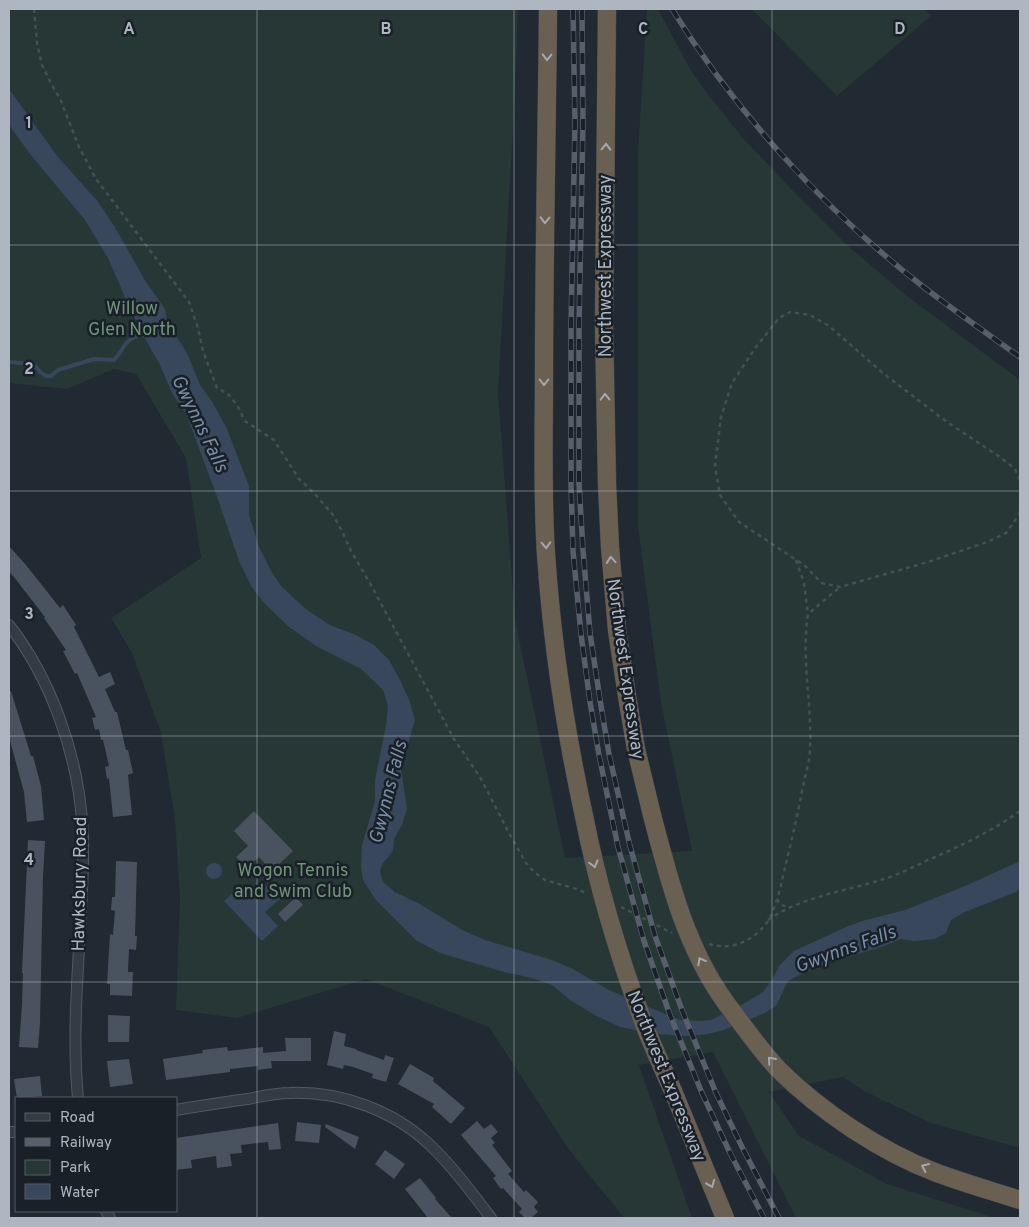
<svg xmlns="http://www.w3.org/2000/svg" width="1029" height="1227" viewBox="0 0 1029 1227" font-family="Overpass,sans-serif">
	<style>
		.green { fill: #263736 }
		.water { fill: #38475b }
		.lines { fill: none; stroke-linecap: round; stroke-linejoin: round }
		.stream { stroke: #38475b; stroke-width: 4 }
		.building { fill: #49535f }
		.street-casing { stroke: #515962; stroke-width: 12 }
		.highway-casing { stroke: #3f464e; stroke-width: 19 }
		.path { stroke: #425254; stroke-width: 2.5; stroke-dasharray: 4 4; stroke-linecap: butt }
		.street { stroke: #343b44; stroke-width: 10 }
		.highway { stroke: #696052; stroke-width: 18 }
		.rail-casing { stroke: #565f6b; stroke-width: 5.5 }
		.rail { stroke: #1a2028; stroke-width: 4; stroke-dasharray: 11; stroke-linecap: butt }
		.highway-bridge-casing { stroke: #3f464e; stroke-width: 19; stroke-linecap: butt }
		.highway-bridge { stroke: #696052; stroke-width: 18 }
		.oneway { stroke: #a4a9b0 }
		.grid { fill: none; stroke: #aeb6c1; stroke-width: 1; stroke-opacity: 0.55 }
		.labels { text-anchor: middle; stroke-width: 5; stroke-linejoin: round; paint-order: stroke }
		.street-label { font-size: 18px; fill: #aeb6c1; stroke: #1a2028 }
		.park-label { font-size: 18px; fill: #709478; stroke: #1a2028 }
		.water-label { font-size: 19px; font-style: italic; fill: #798ea7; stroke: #1a2028 }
		.grid-label { font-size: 16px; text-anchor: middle; font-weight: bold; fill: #aeb6c1; stroke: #1a2028; stroke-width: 5; stroke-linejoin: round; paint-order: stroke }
	</style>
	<rect width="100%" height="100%" fill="#212933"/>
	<!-- green -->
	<path class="green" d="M9,9H518L515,92L498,392L515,620L565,858L692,851L661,703L638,526V152L647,9H658L690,69L707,93L742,137L795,193L849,247L907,296L1020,380V1148L931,1123L864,1091L843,1077L769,1092L799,1136L887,1184L995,1218H796L713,1052L639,1065L692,1218H624L570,1151L489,1027L366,979L237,1018L176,1010L180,898L175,819L161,733L132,653L111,618L201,558L186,458L136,374L114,369L67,389L9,383Z
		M752,9H925L931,16L837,96Z"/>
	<!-- water -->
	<path class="water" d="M9,89L58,157L99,203L116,229L146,282L165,309L167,321L188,355L200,385L213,403L227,429L249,486V515L259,547L271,571L281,586L307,610L330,625L356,635L374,645L389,660L400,680L410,702L415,720L401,769L407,809L402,825L394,839L393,851L383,863L380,871L383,882L395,892L418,903L464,931L485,940L552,960L573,969L607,989L651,1008L680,1020L699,1021L711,1020L743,1004L763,992L772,980L779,966L794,951L846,927L862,921L905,910L965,886L1020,861V889L1016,892L965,912L951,920L946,933L935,939L914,941L900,939L884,946L828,963L807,971L788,981L776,1006L765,1013L724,1030L708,1034L686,1036L656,1034L620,1027L595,1015L570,1000L552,985L532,978L504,972L440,953L417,941L375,899L363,880L361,866L362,845L375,801V780L386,725L388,706L383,690L361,669L316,646L288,626L265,604L251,586L239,561L215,491L187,416L172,393L160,365L143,335L128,304L108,258L85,220L30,154L9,125Z
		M206 871a8 8 0 1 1 16 0a8 8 0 1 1-16 0Z
		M269,884L282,897L265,912L278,926L262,941L224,901L240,886L253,899Z"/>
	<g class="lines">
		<!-- stream -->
		<path class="stream" d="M9,362L29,364L36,367L40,372L46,376H51L58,370L94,359L114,360C126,347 125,336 146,335"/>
	</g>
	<!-- building -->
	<path class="building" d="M9,546L26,565L60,608L63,605L76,625L74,627L99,677L110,672L115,684L105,689L115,712H117L126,750H128L133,773L128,775L132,815L113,817L109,778L107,779L105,767L109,766L103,740H101L99,729L95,730L92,718L96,717L77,673L75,674L63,651L66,650L44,618L45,617L14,577L9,572Z
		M11,691L31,756H33L41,786L44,820L27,822L24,792L9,737V692Z
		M254,811L293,851L272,871L259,857L247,868L236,857L248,846L234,831Z
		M28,840L45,841L43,876L40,1023L38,1048L19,1047L22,1004L23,973H22Z
		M116,861L137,862L135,936H137L136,950L129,949L128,972H133L132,996L110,995V984H107L110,934L113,935L115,911L111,910L112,897H115Z
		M296,897L303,905L285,922L278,914Z
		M108,1015L130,1016L129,1042H108Z
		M334,1031L346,1034L344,1046L356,1049V1050L384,1060L385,1055L394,1058L386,1082L372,1078L373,1074L353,1067L344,1065L343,1069L327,1065Z
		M285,1038H311V1061H271L272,1068L258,1070V1066L230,1069V1072L166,1080L163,1059L203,1053L202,1050L227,1047L228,1051L263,1047V1053L286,1051Z
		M129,1059L133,1084L110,1087L107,1061Z
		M410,1064L434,1078L433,1081L465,1108L451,1124L432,1107L434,1104L398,1084Z
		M40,1076L42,1096L17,1098L14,1079Z
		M477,1121L484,1129L491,1124L498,1132L491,1138L495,1143L492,1145L512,1171L508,1174L524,1192L526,1190L538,1202L534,1207L538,1212L531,1218H525L519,1212L522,1209L503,1188L501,1189L493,1178L496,1176L461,1135Z
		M297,1122L321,1125L319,1143L295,1141Z
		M278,1123L281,1149L269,1150L268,1142L241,1145L242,1153L230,1154L232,1166L217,1168L216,1156L191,1160L192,1168L176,1170V1138Z
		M326,1124L359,1137L355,1149L325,1127Z
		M385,1150L405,1164L394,1179L375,1164Z
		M420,1178L436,1198L435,1199L452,1218H428L405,1189Z"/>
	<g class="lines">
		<defs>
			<path id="street" d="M9,625C51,679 77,753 82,821C85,852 82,882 81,912C78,974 72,1036 78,1098
				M176,1110C200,1106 224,1102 248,1099C262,1096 276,1093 290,1093C340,1091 393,1110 430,1145C453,1167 472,1193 491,1218
				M9,1132H16
				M106,1211L110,1218"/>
			<path id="highway" d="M548,9C547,131 544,253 544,375C544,435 542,495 546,554C552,643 565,729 584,816
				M607,9L604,325L607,484L610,547L617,630L627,696L636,749L652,815
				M726,1003C743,1025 759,1049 778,1069C820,1111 881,1152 937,1173C964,1183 992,1191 1020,1200
				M673,1091L725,1218"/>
		</defs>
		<!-- street casing -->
		<use href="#street" class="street-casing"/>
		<!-- highway casing -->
		<use href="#highway" class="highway-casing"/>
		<!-- path -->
		<path class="path" d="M34,9L37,43L42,65L51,83L61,101L79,147L96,179L189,302L198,328L203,351L217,388L228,394L237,405L245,421L274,440L299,479L315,494L333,515L342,531L350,549L371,585L454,739L480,777L509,833L526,863L534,872L545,880L577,889L586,893
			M1020,480L1015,469L1000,457L947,422L884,374L829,326L810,315L790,312L779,318L756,347L732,383L721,417L715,466L720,495L739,522L804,565L822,583L840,587L928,562L987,542L1006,533L1019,515L1020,509
			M796,560L804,583L808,614
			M777,899L781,905L789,907
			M621,907L672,933
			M768,920C802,896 848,891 887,878C900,874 913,867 926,861C958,847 991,832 1020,811
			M709,944C732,951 754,941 768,921C777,906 782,880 786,863C793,835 799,808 804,781C807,770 810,758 810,747C812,703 801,658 808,614L840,587"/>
		<!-- street -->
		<use href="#street" class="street"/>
		<!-- highway -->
		<use href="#highway" class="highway"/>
		<defs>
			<path id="rail" d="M573,9L575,122L571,325V484L573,551L581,634L590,702L599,755L618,847L644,941L670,1015L702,1093L730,1153L764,1218
				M582,9L583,122L579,325V484L583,550L590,633L600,700L609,754L630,846L655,936L682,1010L716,1093L742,1147L779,1218
				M672,9C735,111 822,207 916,281C950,308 985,332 1020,357"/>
		</defs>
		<!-- rail casing -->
		<use href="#rail" class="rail-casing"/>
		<!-- rail -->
		<use href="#rail" class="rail"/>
		<defs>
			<path id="highway-bridge" d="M652,815C669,880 686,948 726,1003
				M584,816C598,887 619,957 644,1024C653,1047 663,1069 673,1091"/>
		</defs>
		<!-- highway-bridge casing -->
		<use href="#highway-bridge" class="highway-bridge-casing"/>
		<!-- highway-bridge -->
		<use href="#highway-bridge" class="highway-bridge"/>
	</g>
	<!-- one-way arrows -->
	<defs><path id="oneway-chevron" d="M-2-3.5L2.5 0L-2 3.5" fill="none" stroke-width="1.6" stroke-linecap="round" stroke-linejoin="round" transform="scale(1.25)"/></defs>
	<g class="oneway">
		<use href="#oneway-chevron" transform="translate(547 57) rotate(91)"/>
		<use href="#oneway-chevron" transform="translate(606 147) rotate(-89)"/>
		<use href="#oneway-chevron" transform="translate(545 220) rotate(91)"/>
		<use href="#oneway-chevron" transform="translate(544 382) rotate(90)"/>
		<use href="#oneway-chevron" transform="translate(605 397) rotate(-91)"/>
		<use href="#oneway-chevron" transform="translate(546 545) rotate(88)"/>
		<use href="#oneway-chevron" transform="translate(611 560) rotate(-95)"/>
		<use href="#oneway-chevron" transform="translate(594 864) rotate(75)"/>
		<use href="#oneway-chevron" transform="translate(701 961) rotate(-119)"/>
		<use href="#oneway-chevron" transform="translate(771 1060) rotate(-131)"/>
		<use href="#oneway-chevron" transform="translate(925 1167) rotate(-155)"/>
		<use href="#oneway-chevron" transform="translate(711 1184) rotate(68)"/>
	</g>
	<!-- grid -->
	<path class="grid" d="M257,9V1218M514,9V1218M772,9V1218M9,245H1020M9,491H1020M9,736H1020M9,982H1020"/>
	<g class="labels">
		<!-- street labels -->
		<g class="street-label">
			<text transform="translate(605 266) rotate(-90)" y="6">Northwest Expressway</text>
			<text transform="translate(626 669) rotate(82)" y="6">Northwest Expressway</text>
			<text transform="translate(79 884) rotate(-89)" y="6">Hawksbury Road</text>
			<text transform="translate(667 1076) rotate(68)" y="6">Northwest Expressway</text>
		</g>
		<!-- park labels -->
		<g class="park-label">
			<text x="132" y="314">Willow<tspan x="132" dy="21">Glen North</tspan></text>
			<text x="293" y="876">Wogon Tennis<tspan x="293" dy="21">and Swim Club</tspan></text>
		</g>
		<!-- water labels -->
		<g class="water-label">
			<text transform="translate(201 423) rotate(64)" y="7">Gwynns Falls</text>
			<text transform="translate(387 792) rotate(-76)" y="7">Gwynns Falls</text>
			<text transform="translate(845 948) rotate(-20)" y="7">Gwynns Falls</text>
		</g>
	</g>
	<g class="grid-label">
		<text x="129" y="34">A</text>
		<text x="386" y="34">B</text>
		<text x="643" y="34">C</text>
		<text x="900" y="34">D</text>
		<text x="29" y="128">1</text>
		<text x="29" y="374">2</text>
		<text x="29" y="619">3</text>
		<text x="29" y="865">4</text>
	</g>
	<!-- border -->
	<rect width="1029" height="1227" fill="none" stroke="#aeb6c1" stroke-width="20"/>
	<!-- legend -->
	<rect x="15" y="1097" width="162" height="115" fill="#1a2028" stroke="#555c65"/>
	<rect x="25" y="1113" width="25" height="8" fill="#343b44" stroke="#555c65"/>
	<text x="60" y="1122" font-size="15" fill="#aeb6c1">Road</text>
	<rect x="25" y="1138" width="25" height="8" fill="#565f6b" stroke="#555c65"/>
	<text x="60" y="1147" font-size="15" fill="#aeb6c1">Railway</text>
	<rect x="25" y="1160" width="25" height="15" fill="#263736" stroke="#555c65"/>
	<text x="60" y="1172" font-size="15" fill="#aeb6c1">Park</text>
	<rect x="25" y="1184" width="25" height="15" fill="#38475b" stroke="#555c65"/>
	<text x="60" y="1197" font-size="15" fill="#aeb6c1">Water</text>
</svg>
